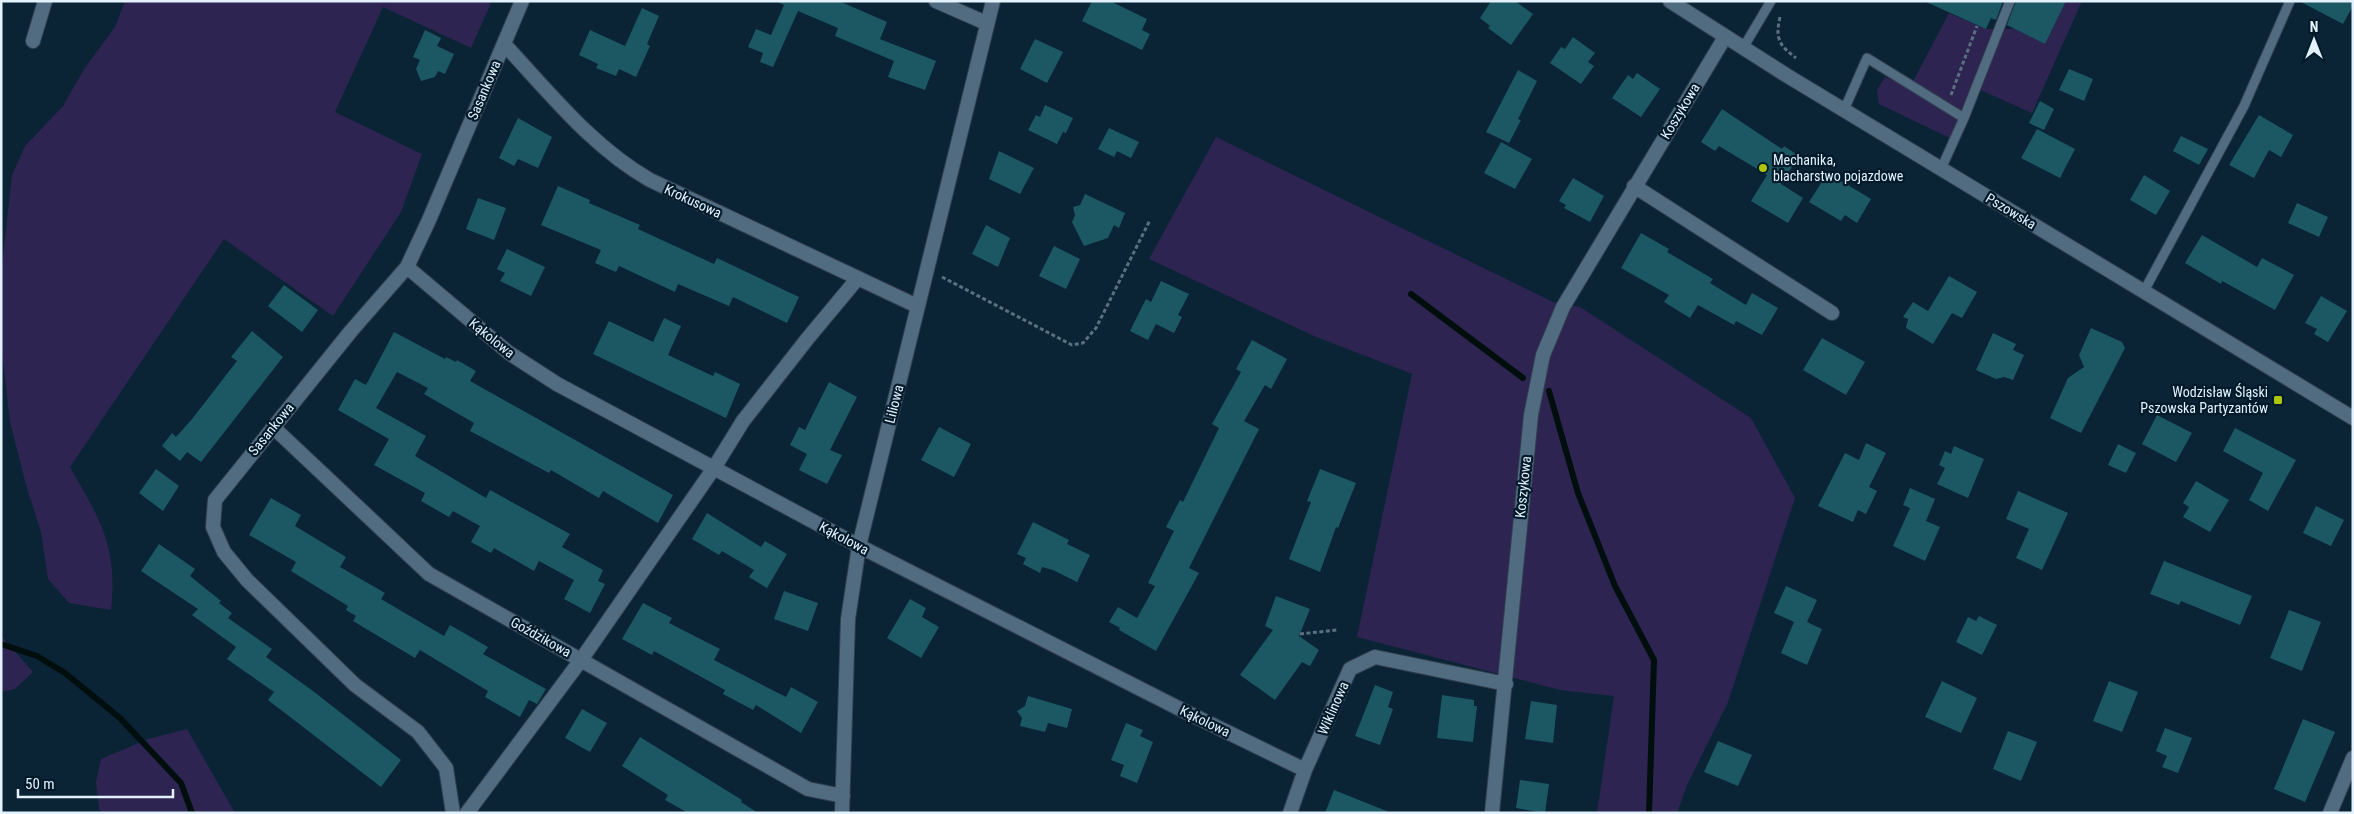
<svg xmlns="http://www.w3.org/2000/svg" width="2354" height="814" viewBox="0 0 2354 814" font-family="'Roboto Condensed',sans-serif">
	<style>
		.green { fill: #2d2451 }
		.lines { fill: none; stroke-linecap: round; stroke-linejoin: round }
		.stream { stroke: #000e0d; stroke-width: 6 }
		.building { fill: #1c5764 }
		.service-casing { stroke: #323f4e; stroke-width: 11 }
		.minor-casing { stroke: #323f4e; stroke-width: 16 }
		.secondary-casing { stroke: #323f4e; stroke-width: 16 }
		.path { stroke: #5a707f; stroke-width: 3; stroke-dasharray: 4 2.5; stroke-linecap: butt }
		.service { stroke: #516c80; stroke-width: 9 }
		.minor { stroke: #516c80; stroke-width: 14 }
		.secondary { stroke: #516c80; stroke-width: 14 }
		.poi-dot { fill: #aec509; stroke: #021a2a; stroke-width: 2 }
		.labels { text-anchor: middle; stroke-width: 4.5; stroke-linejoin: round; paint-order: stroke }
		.street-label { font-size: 14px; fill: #e3f2fe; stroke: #021a2a }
		.poi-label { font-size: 14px; fill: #e3f2fe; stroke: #021a2a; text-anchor: start }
	</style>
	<rect width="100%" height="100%" fill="#0a2435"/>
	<!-- green -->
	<path class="green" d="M125,1H492L471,48L383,7L335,112L422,154L401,212L333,316L224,239L70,467C100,520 118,545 111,610L69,603L48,579L41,532L26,485L10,422L2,353L1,274L12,175L25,146L63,106L84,69L115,27Z
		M2066,1H2082L2032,113L1976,88L1954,140L1879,104L1877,90L1885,77L1910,87L1949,13L1986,29H2015L2045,44Z
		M1216,137L1553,302L1580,307L1751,418L1795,498L1728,702L1687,785L1677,813H1597L1614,696L1560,690L1357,637L1412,374L1314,336L1149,259Z
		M1,636L33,672L15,689L1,692Z
		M187,729L235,813H103L99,809L96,782L101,759L148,739Z"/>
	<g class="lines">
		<!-- stream -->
		<path class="stream" d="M1411,294L1523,378
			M1549,391L1578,493L1615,586L1654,660L1649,813
			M1,644L37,656L65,673L120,718L181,783L192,813"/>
	</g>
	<!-- building -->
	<path class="building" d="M776,1H839L887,22L880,39L936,61L925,90L888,77L894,61L835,36L838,28L798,11L773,67L760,62L763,53L748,47L756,29L771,35L784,5Z
		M1092,1H1110L1147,19L1142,30L1150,34L1142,50L1082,21Z
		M1491,1H1515L1533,14L1511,45L1488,28L1490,26L1480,18Z
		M1924,1H2003L1996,20L1991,18L1986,29Z
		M2016,1H2066L2045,44L2007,25Z
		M2299,1H2353V6L2343,24Z
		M642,8L659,16L647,44L650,46L636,77L619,69L616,76L596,68L598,64L579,55L590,30L625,46Z
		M425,30L441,38L437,46L454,54L445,74L438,71L435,77L421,81L416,69L420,60L413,57Z
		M1573,37L1595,53L1588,62L1594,66L1581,84L1550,63L1561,47L1565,49Z
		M1035,39L1063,52L1047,83L1020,69Z
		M2069,69L2093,79L2084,101L2059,90Z
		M1518,70L1537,81L1518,119L1521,120L1509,143L1486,132Z
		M1637,73L1660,89L1641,117L1612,98L1628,75L1633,79Z
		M2040,101L2054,109L2044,130L2029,123Z
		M1045,105L1073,118L1066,133L1063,132L1057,144L1028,130L1036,115L1040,117Z
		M1722,109L1782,149L1784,146L1799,156L1781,184L1803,198L1788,223L1751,201L1767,175L1719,146L1715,151L1701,142Z
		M2259,115L2293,135L2281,157L2269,150L2254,178L2229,165Z
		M518,118L552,137L538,168L518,159L514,166L499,158Z
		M1109,128L1139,142L1131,158L1117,151L1114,157L1098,149Z
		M2037,129L2075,149L2060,178L2021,158Z
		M2181,136L2208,149L2199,165L2173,151Z
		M1501,142L1532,159L1515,189L1484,173Z
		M999,151L1034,168L1020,194L989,179Z
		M2144,175L2170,191L2156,215L2130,200Z
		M1833,176L1871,199L1857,223L1845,215L1841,221L1809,202L1825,177L1831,180Z
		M1573,178L1604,196L1590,222L1564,208L1566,205L1559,201Z
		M558,186L590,200L589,203L640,225L638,229L714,264L717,258L799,297L787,323L733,297L729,306L678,284L675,292L619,266L616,272L595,263L601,250L541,225Z
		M1085,194L1125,213L1119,228L1114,225L1108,238L1084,246L1072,222L1075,215L1073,207L1080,205Z
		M478,198L506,208L494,240L466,229Z
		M2297,203L2328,217L2319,237L2288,223Z
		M986,225L1010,238L998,267L972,254Z
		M1641,233L1669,249L1667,252L1713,279L1710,283L1746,305L1752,293L1778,308L1762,335L1736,321L1734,325L1698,305L1690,318L1664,302L1669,295L1621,268Z
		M2202,235L2257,267L2262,258L2294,275L2275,310L2222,281L2221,284L2185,263Z
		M1054,246L1080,259L1066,289L1039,276Z
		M507,249L545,267L531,296L500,281L505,273L497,269Z
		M1949,276L1977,292L1962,318L1952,313L1933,344L1906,328L1908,319L1903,317L1913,302L1928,311Z
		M1161,281L1189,294L1178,315L1182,317L1174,333L1156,324L1148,340L1130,331L1146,299L1151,302Z
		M284,285L318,310L302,332L268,306Z
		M2321,296L2347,311L2328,342L2314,334L2317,329L2305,323Z
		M664,318L681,326L668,355L713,376L715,372L740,384L726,418L593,354L609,321L653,342Z
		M2091,328L2122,342L2125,348L2081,433L2050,418L2068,378L2084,367L2079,355Z
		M252,331L283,357L201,462L187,452L180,461L162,446L172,433L176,437L192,419L237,361L231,357Z
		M394,332L445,359L446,357L456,362L457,360L476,371L470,381L673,495L658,523L603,491L599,498L551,470L549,473L470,431L474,423L424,394L428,388L397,372L376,408L426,436L415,456L486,498L490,490L570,534L562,547L603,570L598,581L605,584L590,613L564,599L574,580L539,561L534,571L494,548L491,553L471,542L480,526L453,511L449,517L421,501L425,493L374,465L389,439L338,410L355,379L366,385Z
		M1993,333L2016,344L2013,350L2024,355L2013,380L2004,377L1996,379L1976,370Z
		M1822,338L1865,362L1846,395L1803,370Z
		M1252,340L1287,359L1271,389L1265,385L1244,421L1259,429L1189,568L1199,573L1156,651L1119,630L1120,628L1109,622L1118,607L1137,618L1155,586L1148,583L1174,531L1166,527L1180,500L1183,502L1219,428L1212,424L1241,372L1236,369Z
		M829,382L857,397L830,450L842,455L827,484L799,470L807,454L790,445L799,427L805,430Z
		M2157,415L2192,433L2176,462L2142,444Z
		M939,427L971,444L954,477L921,460Z
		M2235,428L2296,460L2268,511L2249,500L2263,473L2223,451Z
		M1866,443L1886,453L1869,487L1877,491L1866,514L1858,510L1853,522L1818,506L1845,453L1859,460Z
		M2118,444L2136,453L2126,473L2108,465Z
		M1954,446L1984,459L1968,498L1937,484L1945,468L1939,465L1945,451L1951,454Z
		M156,469L179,486L163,511L139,493Z
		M1320,469L1356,483L1338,528L1336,527L1320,572L1289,559L1311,502L1307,501Z
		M2196,481L2229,500L2210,532L2183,517L2189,507L2183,503Z
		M1910,488L1935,499L1926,521L1940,527L1925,561L1893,546L1910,508L1903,505Z
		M2018,491L2068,513L2042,570L2016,558L2029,529L2006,519Z
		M271,498L301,515L295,526L346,557L340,567L385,593L381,599L444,636L450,625L488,647L483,654L546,689L537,704L529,700L520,717L485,697L488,691L420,650L415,658L353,621L356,616L346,610L348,606L291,571L296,562L249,535Z
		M2316,506L2344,520L2331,546L2303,533Z
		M707,513L761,547L765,541L787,554L767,588L749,577L754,570L722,551L719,555L692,539Z
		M1033,522L1069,540L1067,544L1090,555L1077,582L1053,570L1042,567L1040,573L1023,564L1026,558L1017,554Z
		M159,544L195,569L190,576L221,601L219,603L232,613L228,618L272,649L266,657L313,691L401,760L381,787L268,700L274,692L227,659L236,647L192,615L198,609L141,571Z
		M2164,561L2252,596L2240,625L2181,601L2179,605L2150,594Z
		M1786,586L1817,600L1807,622L1822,629L1807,665L1781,653L1794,622L1774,613Z
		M784,591L818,603L808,631L774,619Z
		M1276,596L1310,609L1299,636L1319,650L1310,666L1302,662L1275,700L1240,675L1273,630L1265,626Z
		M910,599L926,608L922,617L939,627L921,658L887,638Z
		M643,603L672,618L669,623L720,649L714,660L786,697L791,687L818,702L801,733L756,705L753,710L723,694L725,690L654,651L652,655L622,639Z
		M2289,610L2321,622L2302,671L2270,658Z
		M1979,616L1997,625L1982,655L1956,642L1968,617L1976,621Z
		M1942,681L1977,698L1961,733L1925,717Z
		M2109,681L2138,692L2122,732L2093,721Z
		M1375,685L1393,692L1388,707L1393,709L1380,745L1355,736Z
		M1442,695L1474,700V706H1477L1473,742L1437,738Z
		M1028,696L1072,709L1067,728L1048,723L1045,732L1020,726L1022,718L1017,711L1025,706Z
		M1531,701L1557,705L1553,743L1525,739Z
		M582,709L607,723L590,752L565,738Z
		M2303,719L2335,732L2305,802L2274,789Z
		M1126,723L1143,730L1140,736L1153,742L1137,783L1120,776L1124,765L1111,760Z
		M2165,728L2192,738L2178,773L2162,767L2167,756L2156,751Z
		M2008,731L2037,742L2021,781L1993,769Z
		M640,737L742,800L741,802L758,813H688L665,800L668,795L622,766Z
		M1718,741L1752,755L1738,786L1704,772Z
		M1520,780L1549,784L1545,813L1516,808Z
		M1334,790L1389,812V813H1325Z"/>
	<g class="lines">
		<defs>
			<path id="service" d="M1743,48L1771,1
				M1844,110L1867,58L1964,118L1941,169
				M1964,118L2010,1
				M2143,293L2244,106L2290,1"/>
			<path id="minor" d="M936,1L986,23
				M33,41L45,1
				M504,44C549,92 592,147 650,180L917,306
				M1634,186L1832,313
				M407,267L509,353L557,384L859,546L1182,710L1305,770
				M273,427L429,574L808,789L843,796
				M453,813L446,768L418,732L355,685L247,580L224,552L213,527L215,500L351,331L407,267L429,220L522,1
				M467,813L581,660L714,468L743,421L808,338L858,278
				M842,813L848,619L859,546L993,1
				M1290,813L1305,770L1350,669L1375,657L1506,684
				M1492,813L1531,415L1543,355L1563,307L1725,37
				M2330,813L2353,758"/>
			<path id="secondary" d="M1670,1L1786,75L2353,418"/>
		</defs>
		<!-- service casing -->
		<use href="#service" class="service-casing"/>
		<!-- minor casing -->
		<use href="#minor" class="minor-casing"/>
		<!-- secondary casing -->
		<use href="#secondary" class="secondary-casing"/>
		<!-- path -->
		<path class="path" d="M1780,17C1775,39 1779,45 1796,58
			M1951,95L1977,26
			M942,277L1072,345L1083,343L1096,328L1150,220
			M1300,634L1337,630"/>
		<!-- service -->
		<use href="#service" class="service"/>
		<!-- minor -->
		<use href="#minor" class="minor"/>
		<!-- secondary -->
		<use href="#secondary" class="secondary"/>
	</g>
	<!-- markers -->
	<g class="poi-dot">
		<circle cx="1763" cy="168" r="5"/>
		<rect x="2273" y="395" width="10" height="10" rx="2.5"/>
	</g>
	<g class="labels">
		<!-- street labels -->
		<g class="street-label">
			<text transform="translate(484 90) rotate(-67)" y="5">Sasankowa</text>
			<text transform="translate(1680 111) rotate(-59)" y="5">Koszykowa</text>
			<text transform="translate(693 201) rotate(25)" y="5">Krokusowa</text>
			<text transform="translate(2011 211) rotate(31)" y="5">Pszowska</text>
			<text transform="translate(492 338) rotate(39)" y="5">Kąkolowa</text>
			<text transform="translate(894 404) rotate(-76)" y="5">Liliowa</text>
			<text transform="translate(271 429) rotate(-51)" y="5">Sasankowa</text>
			<text transform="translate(1523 487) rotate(-84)" y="5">Koszykowa</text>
			<text transform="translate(844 538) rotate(28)" y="5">Kąkolowa</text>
			<text transform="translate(541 637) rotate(29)" y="5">Goździkowa</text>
			<text transform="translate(1333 708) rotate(-66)" y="5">Wiklinowa</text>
			<text transform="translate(1205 721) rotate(26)" y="5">Kąkolowa</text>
		</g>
		<!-- poi labels -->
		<g class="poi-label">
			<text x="1773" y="165">Mechanika,<tspan x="1773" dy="16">blacharstwo pojazdowe</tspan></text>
			<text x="2268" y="397" text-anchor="end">Wodzisław Śląski<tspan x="2268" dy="16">Pszowska Partyzantów</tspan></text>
		</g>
	</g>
	<!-- border -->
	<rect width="2354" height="814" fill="none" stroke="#e3f2fe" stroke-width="5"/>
	<!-- north arrow -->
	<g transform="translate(2314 40)" stroke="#021a2a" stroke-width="4" paint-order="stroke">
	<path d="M0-4L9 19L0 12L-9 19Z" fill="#e3f2fe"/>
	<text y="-8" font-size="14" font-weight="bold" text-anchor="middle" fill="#e3f2fe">N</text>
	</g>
	<!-- scale -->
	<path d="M18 789v8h155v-8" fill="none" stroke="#e3f2fe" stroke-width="2.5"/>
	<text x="25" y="789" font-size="15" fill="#e3f2fe" stroke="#021a2a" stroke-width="4" paint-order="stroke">50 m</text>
</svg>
